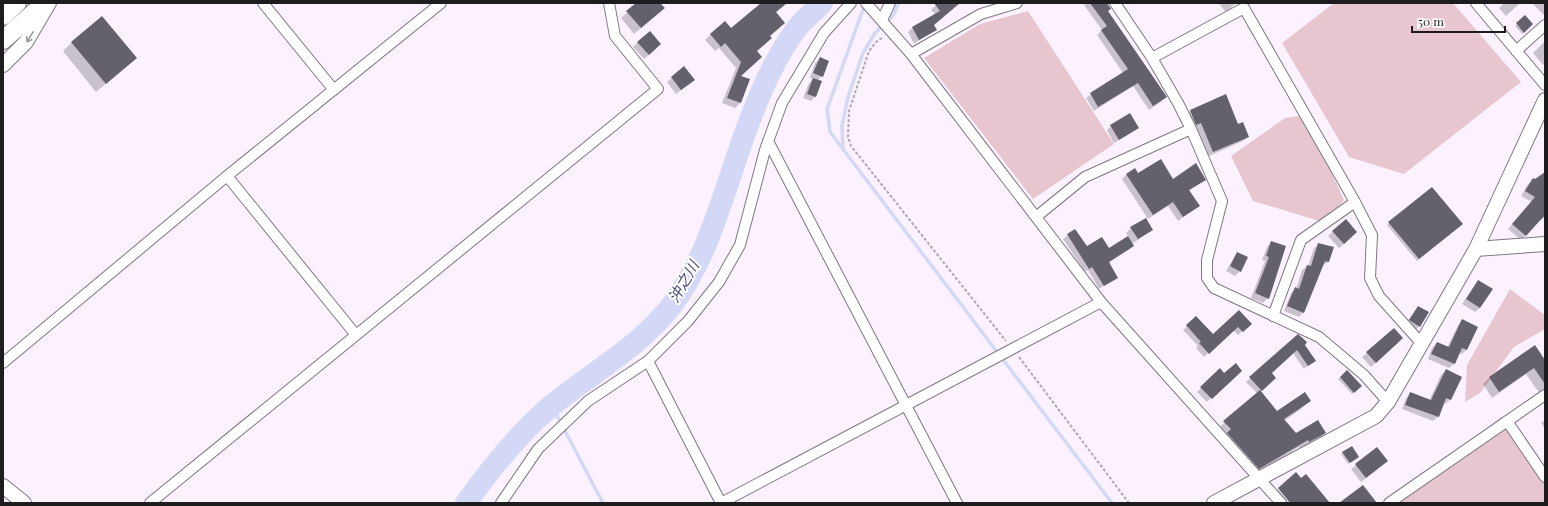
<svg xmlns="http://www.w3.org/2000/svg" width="1548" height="506" viewBox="0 0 1548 506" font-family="'Playfair Display','Noto Sans JP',serif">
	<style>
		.green { fill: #e8c6d0 }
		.shadow { fill: #0003 }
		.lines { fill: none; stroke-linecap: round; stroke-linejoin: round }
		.stream { stroke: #d3d8f6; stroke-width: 3.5 }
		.river { stroke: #d3d8f6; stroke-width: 22 }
		.building { fill: #64616d }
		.street-casing { stroke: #7f7782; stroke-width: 12 }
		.secondary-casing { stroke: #7f7782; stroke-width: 16 }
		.highway-casing { stroke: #7f7782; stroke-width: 20 }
		.path { stroke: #aea7b0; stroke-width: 2; stroke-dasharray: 3 2; stroke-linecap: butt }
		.street { stroke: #fff; stroke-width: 10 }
		.secondary { stroke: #fff; stroke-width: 14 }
		.highway { stroke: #fff; stroke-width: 18 }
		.oneway { stroke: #9a999b }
		.labels { text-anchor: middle; stroke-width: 4; stroke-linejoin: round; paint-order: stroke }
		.water-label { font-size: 15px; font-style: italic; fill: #4a4e7a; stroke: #fff }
	</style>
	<rect width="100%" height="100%" fill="#fcf2ff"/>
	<!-- green -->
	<path class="green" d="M1334,3H1453L1521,82L1404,174L1349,157L1282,43Z
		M1028,11L1114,144L1033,199L924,58L980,24Z
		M1305,115L1344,200L1326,223L1253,201L1231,156L1285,118Z
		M1510,289L1545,315V329L1514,347L1480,393L1465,402L1467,365Z
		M1501,417L1545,477V503H1394Z"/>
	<!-- shadow -->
	<path class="shadow" d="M638,3H662L660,5L664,8L634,34L621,18Z
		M763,3H787L775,13L769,36L756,51L740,77L749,80L740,103L735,108L722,103L736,68L719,48L715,51L705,40L711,34L731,29Z
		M938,3H950L933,25L936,29L914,44L908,32L912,28L936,15L931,10Z
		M1086,3H1106L1107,11L1165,97L1161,102L1149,110L1133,86L1094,111L1086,98L1123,73L1097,35L1102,30L1084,5Z
		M1218,3H1236L1226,12Z
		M1504,3H1520L1506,16L1499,8Z
		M1532,3H1545V16Z
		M1525,17L1532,24L1522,34L1515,26Z
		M1545,41V63L1543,65L1533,53Z
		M72,42L136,58L96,92L63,51Z
		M638,42L656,49L644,59L633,47Z
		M820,58L822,76L818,80L815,97L811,101L803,98L809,83L813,79L810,78L815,63Z
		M684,68L689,84L676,94L667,82Z
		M1190,111L1248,137L1243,141L1209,156L1196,127L1192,129L1186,115Z
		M1111,126L1138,128L1114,143L1107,130Z
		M1127,174L1172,180L1204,179L1189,191L1198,206L1178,221L1168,206L1148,219L1122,179Z
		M1545,174V217L1537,223L1521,240L1508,229L1532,202L1521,196L1528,184L1533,179L1535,180Z
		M1432,188L1460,226L1417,261L1387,225Z
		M1346,220L1352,237L1339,248L1328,236Z
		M1131,228L1152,230L1132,244L1133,245L1128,250L1108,263L1117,277L1099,289L1088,270L1085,272L1063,239L1075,230L1087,247L1109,249L1129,237L1126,233Z
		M1271,242L1268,298L1263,303L1251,298L1265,261L1262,260L1267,247Z
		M1319,244L1332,248L1328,262L1322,266L1304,312L1299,317L1284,311L1291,293L1296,289L1302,270L1308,266L1314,248Z
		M1237,253L1240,271L1235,276L1226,271Z
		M1478,281L1480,308L1475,312L1462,304Z
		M1418,307L1419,326L1415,331L1405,325Z
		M1239,312L1246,328L1238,335L1233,330L1204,357L1196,348L1198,346L1183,330L1196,317L1213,335Z
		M1462,320L1477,327L1466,350L1462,354L1459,353L1454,364L1449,368L1428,359L1432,348L1437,343L1447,348L1458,325Z
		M1298,336L1314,361L1304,369L1293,353L1271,373L1275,378L1260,392L1277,412L1309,401L1301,409L1284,421L1296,435L1325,433L1317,441L1301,450L1299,447L1251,477L1216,430L1258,394L1246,382Z
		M1398,343L1371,367L1362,357L1367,353Z
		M1545,362V391L1540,394L1526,374L1492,398L1483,384L1490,377Z
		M1220,370L1224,374L1241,370L1207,402L1197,392Z
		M1446,370L1460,377L1450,400L1445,404L1443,403L1438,417L1433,421L1402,409L1406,398L1410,394L1429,401L1441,375Z
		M1347,371L1360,386L1352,394L1338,379Z
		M1545,420V428L1541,423Z
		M1343,452L1356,459L1348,464L1341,454Z
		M1387,461L1361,482L1351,469L1356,465Z
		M1278,489L1289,503H1280L1273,494Z"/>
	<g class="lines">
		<!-- stream -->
		<path class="stream" d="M865,4L827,109L830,132L1112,503
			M843,150L842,126L848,97L863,53L875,33L892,17L899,3
			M552,406L603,503"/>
		<!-- river -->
		<path class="river" d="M466,503C491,468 518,434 551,406C591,373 640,347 672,305C712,252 727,178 751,117C762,88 779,52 797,28C804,19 814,12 822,3"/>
	</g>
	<!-- building -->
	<path class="building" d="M636,3H660L665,8L641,28L626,11Z
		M761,3H787L776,12L785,23L770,36L772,38L757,51L762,57L741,76L750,79L741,103L727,98L741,62L725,43L721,47L710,34L725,21L731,28Z
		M934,3H960L934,25L937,30L919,40L912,27L940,11Z
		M1090,3H1107L1111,9L1108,11L1167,97L1153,106L1138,83L1098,107L1090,93L1128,69L1101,30L1107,26Z
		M1525,15L1533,24L1524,33L1516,23Z
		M102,16L137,58L106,84L71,42Z
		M650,31L661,44L649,55L637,42Z
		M820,57L829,61L823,77L813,73Z
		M684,66L695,80L681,90L671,77Z
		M813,78L822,81L816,97L807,94Z
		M1226,94L1238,124L1243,122L1249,137L1213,152L1201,123L1196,125L1190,110Z
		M1130,113L1139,128L1119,140L1110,125Z
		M1161,159L1173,179L1196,163L1206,180L1189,190L1200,206L1183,217L1173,202L1153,215L1126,174L1135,168L1138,173Z
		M1545,172V215L1526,236L1512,224L1535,197L1525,191L1533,178L1535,179Z
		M1432,187L1463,224L1419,259L1388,222Z
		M1146,218L1153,230L1138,239L1130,227Z
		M1346,219L1357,232L1344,244L1332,231Z
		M1075,229L1087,246L1102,237L1109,248L1128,236L1134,246L1109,262L1118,278L1104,286L1092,267L1089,269L1067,234Z
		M1271,241L1286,246L1269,299L1255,293L1269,257L1266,256Z
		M1318,243L1334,247L1329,262L1325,261L1304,313L1287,306L1295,287L1299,289L1307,265L1311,266Z
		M1237,252L1248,257L1241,272L1230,266Z
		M1478,280L1493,289L1480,308L1466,299Z
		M1418,306L1429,312L1420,327L1409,320Z
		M1239,310L1252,324L1243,332L1238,327L1209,354L1199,343L1201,342L1186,325L1196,316L1213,334Z
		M1462,319L1478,327L1467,350L1462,348L1455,364L1431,354L1437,342L1449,347Z
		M1394,328L1403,338L1376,363L1366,352Z
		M1298,334L1307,342L1305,345L1316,361L1308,366L1297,350L1272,373L1276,378L1262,391L1249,377Z
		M1535,345L1545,360V384L1534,368L1499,392L1489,377Z
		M1236,363L1242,371L1212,399L1200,387L1220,368L1224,373Z
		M1446,369L1462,377L1451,400L1446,398L1439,417L1405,405L1410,392L1431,400Z
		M1347,370L1362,386L1354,393L1340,377Z
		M1260,390L1277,411L1305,392L1311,401L1284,419L1296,433L1318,420L1326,433L1309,442L1308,440L1259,469L1227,433L1231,429L1223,421Z
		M1352,446L1359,457L1350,463L1342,452Z
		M1377,447L1388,461L1366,478L1355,464Z
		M1296,472L1301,478L1306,474L1330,503H1290L1278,488Z
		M1363,485L1377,503H1339Z"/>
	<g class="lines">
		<defs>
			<path id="street" d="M263,3L334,90
				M866,3L911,54L1101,302L1281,503
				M1115,3L1152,58L1178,103L1191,129L1222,201L1207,260V278L1214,288L1319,337L1364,375L1388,402
				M1476,3L1545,85
				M882,20L890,3
				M1516,51L1545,25
				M911,54L981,14L1017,3
				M1152,58L1244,8L1355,202L1372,235L1370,278L1379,296L1422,344
				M768,141L957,503
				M227,176L356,335
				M1036,217L1085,177L1191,129
				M1273,316L1301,240L1355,202
				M648,361L721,503
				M3,363L227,176L441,3
				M1507,421L1545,477
				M150,503L658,89L615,36L609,3
				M501,503L538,449L588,401L648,361L688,321L719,282L740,245L765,150L782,103L824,33L851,3
				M721,503L1101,302
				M1389,503L1545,395"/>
			<path id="secondary" d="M3,65L26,42L49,3
				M1476,249L1545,244
				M3,486L24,503
				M1214,503L1376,416L1388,402L1476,249L1545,100"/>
			<path id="highway" d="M3,16L17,3
				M3,40L45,3"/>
		</defs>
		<!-- street casing -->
		<use href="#street" class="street-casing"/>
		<!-- secondary casing -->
		<use href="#secondary" class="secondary-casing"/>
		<!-- highway casing -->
		<use href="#highway" class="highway-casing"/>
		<!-- path -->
		<path class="path" d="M882,38L876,42L869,51L849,111L848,137L851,146L1006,341
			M1019,357L1129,503"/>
		<!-- street -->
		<use href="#street" class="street"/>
		<!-- secondary -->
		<use href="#secondary" class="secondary"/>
		<!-- highway -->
		<use href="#highway" class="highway"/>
	</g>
	<!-- one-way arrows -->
	<defs><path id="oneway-shaft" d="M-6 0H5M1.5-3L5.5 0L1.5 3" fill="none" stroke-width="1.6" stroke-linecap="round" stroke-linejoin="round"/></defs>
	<use class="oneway" href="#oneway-shaft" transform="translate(30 37) rotate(121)"/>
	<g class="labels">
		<!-- water labels -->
		<g class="water-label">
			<text transform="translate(684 282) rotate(-60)" y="5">沖之川</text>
		</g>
	</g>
	<!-- border -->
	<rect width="1548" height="506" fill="none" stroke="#1f1c20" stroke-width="8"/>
	<!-- scale -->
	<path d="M1412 26v6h93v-6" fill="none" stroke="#1f1c20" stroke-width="2"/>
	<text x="1418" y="26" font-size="12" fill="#1f1c20" stroke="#ffffff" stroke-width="3" paint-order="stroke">50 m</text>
</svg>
